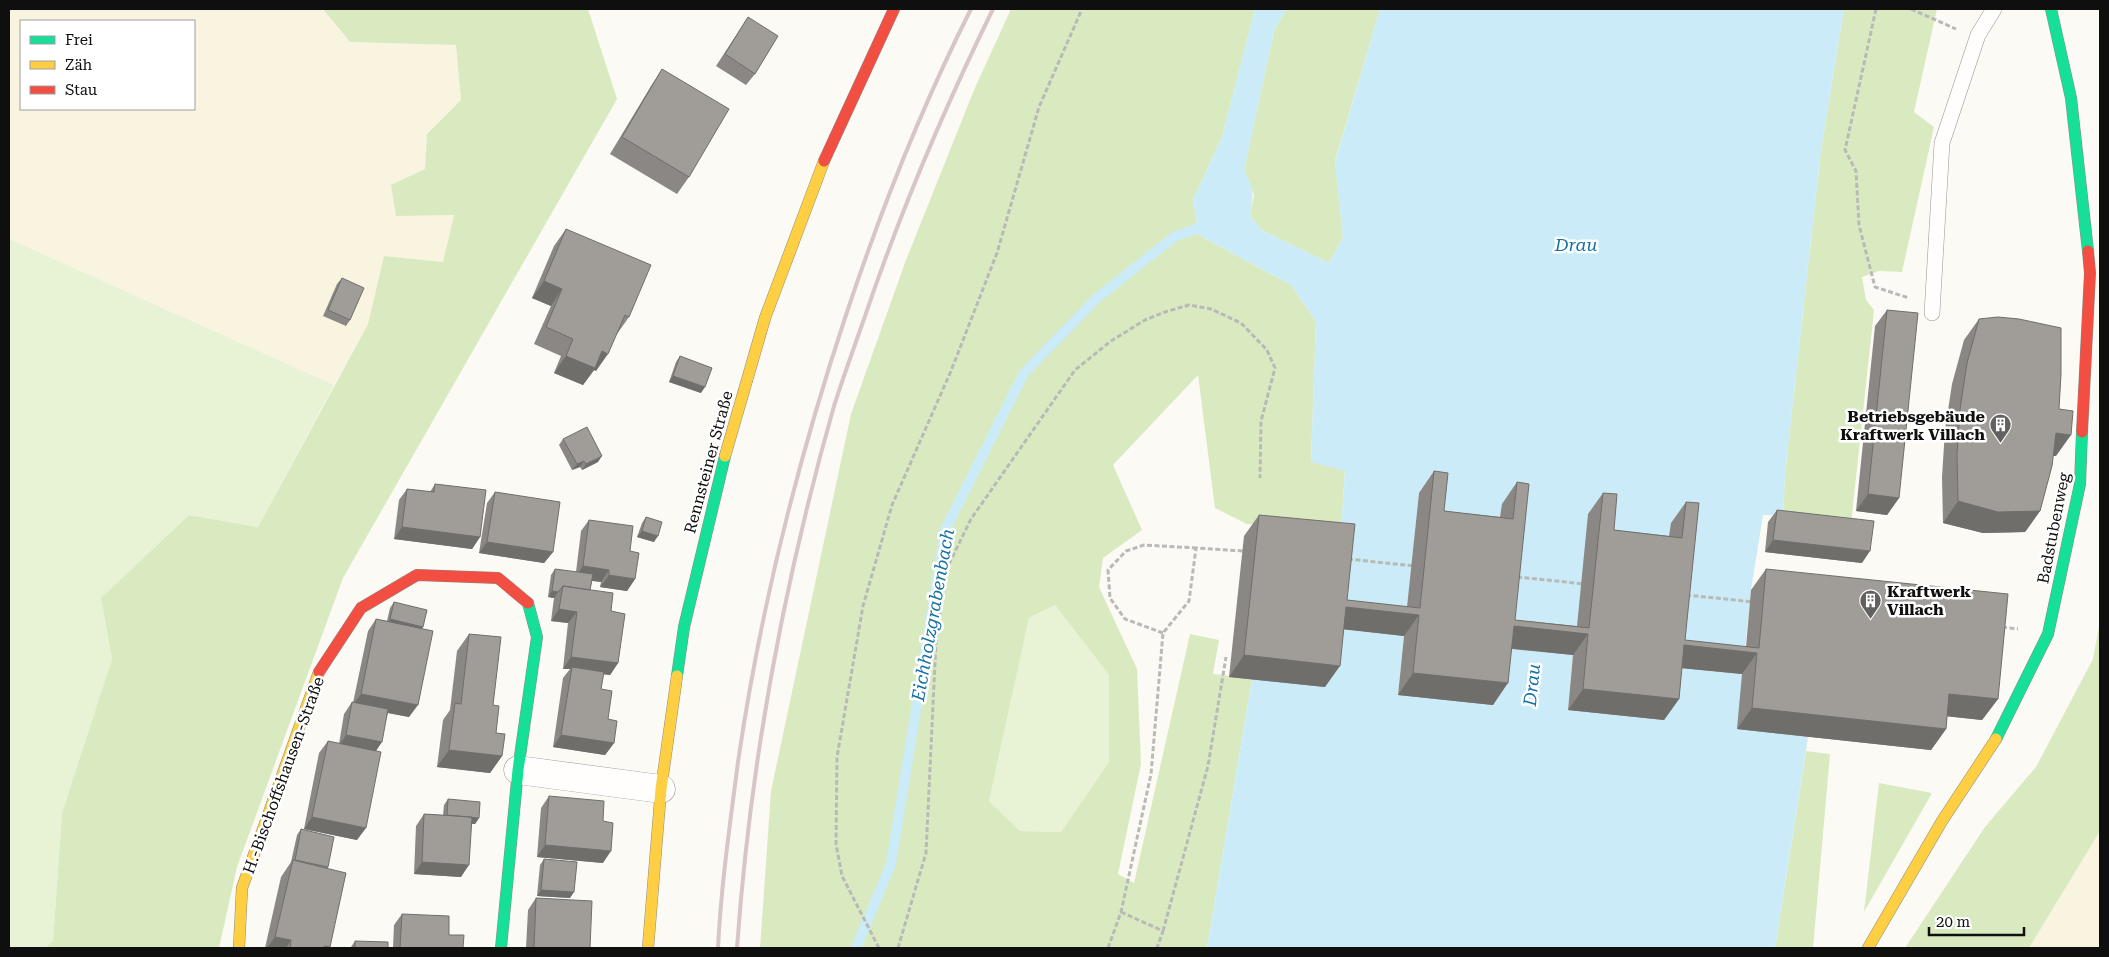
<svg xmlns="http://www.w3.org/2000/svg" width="2109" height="957" viewBox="0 0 2109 957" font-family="'Roboto Serif',serif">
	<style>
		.farmland { fill: #f9f4e0; fill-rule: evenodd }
		.green { fill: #e8f2d4 }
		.forest { fill: #d9eac1; fill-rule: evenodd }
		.water { fill: #caebf7 }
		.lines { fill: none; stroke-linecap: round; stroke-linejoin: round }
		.stream { stroke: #caebf7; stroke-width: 10 }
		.lane-casing { stroke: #969592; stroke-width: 16 }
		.street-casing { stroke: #969592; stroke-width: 29 }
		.fast-casing { stroke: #8c8b89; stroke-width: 12 }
		.slow-casing { stroke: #8c8b89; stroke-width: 12 }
		.jam-casing { stroke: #8c8b89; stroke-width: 12 }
		.path { stroke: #b9b9b8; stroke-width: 3; stroke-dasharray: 5 2.5; stroke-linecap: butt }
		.lane { stroke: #fffefd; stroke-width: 15 }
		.street { stroke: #fffefd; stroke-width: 28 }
		.fast { stroke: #16e098; stroke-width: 11 }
		.slow { stroke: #ffcf43; stroke-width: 11 }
		.jam { stroke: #f24e42; stroke-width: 11 }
		.rail { stroke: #d8c5c7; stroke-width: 4 }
		.wall { fill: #8a8784 }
		.shaded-wall { fill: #706e6b }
		.building { fill: #a09d99; stroke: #706e6b }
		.labels { text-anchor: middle; stroke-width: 5; stroke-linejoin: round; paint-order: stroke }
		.poi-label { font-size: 16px; font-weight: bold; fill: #0f0f0f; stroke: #fff; text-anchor: end }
		.street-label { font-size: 16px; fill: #0f0f0f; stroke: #fff }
		.water-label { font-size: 18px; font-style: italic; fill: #1471a4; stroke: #fff }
	</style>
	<rect width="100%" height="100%" fill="#fcfaf4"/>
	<!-- farmland -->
	<path class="farmland" d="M9,9H323L350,42L456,45L461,100L427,134L425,169L396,215L454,214L443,262L384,256L368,324L334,385L9,239ZM21,21H194V109H21Z
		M2100,831V948H2029Z"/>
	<!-- green -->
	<path class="green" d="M9,239L334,385L258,527L189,515L101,598L112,659L62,813L53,941L45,948H9Z
		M1055,605L1109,675V762L1061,832L1020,831L989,801L1029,618Z"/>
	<!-- forest -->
	<path class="forest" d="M323,9H588L617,99L343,578L237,867L219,948H45L53,941L62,813L112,659L101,598L189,515L258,527L368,324L384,256L443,262L454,215L396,216L391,185L425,169L427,134L461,100L456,45L350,42Z
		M1011,9H1255L1222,137L1193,200L1199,235L1291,285L1316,321L1311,461L1345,470L1340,546L1325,529L1247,524L1215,508L1198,375L1113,465L1142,530L1103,558L1099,587L1137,669L1141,764L1118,874L1134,883L1190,634L1219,640L1213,674L1252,679L1207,948H760L771,791L851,414L906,260L974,90ZM1055,605L1109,675V762L1061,832L1020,831L989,801L1029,618Z
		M1286,9H1380L1335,161L1343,237L1329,263L1261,230L1250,215L1254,195L1244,170L1274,31Z
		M1844,9H1937L1914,112L1934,127L1902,272L1879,271L1862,277L1866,300L1874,310L1851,524L1783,515L1785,474L1821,150Z
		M2100,621V831L2029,948H1905L1985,827L2036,767L2093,659Z
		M1806,751L1830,754L1813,948H1775Z
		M1879,783L1932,793L1864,912Z"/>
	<!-- water -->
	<path class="water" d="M1255,9H1286L1274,31L1244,170C1254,187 1254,196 1250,215L1261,230L1329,263L1343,237L1335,162L1380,9H1844L1821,150L1785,474L1783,515H1763L1751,590L1743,669L1670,661L1667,559L1574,649L1500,641L1498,540L1429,533L1419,493L1405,630L1332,622L1340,546L1345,471L1311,462L1316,321L1291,285L1199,235L1193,200L1222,137Z
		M1331,628L1404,636L1398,694L1493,705L1499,647L1573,655L1568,710L1663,720L1669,667L1742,674L1808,737L1775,948H1207L1252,679Z"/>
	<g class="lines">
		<!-- stream -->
		<path class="stream" d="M856,948L891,864L945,530L1024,373L1097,298L1174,237L1210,224"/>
		<defs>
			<path id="lane" d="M1932,313L1942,143L1978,35L1994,9"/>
			<path id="street" d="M518,770L661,789"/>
			<path id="fast" d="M2051,9L2071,98L2088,251
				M677,676L684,627L725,456
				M1996,739L2048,634L2080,484L2082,432
				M501,948L518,770L537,637L528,603"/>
			<path id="slow" d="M725,456L765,318L824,161
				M239,948L242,888L319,672
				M648,948L661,789L677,676
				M1868,948L1942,821L1996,739"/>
			<path id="jam" d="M824,161L894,9
				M2082,432L2090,273L2088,251
				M319,672L361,608L417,575L498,578L528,603"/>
		</defs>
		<!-- lane casing -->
		<use href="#lane" class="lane-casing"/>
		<!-- street casing -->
		<use href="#street" class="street-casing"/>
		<!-- fast casing -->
		<use href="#fast" class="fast-casing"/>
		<!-- slow casing -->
		<use href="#slow" class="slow-casing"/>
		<!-- jam casing -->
		<use href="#jam" class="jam-casing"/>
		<!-- path -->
		<path class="path" d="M1876,9L1845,150L1856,171L1859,225L1875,287L1909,298
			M1911,9L1956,29
			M1348,559L1414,566
			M1517,577L1585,584
			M1686,595L1754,602
			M2002,627L2018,629
			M1163,633L1125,619L1110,598L1108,570L1126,551L1144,545L1196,548
			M1121,912L1163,931L1157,948
			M1163,931L1208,766L1226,657
			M879,948L842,876L836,844L837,757L863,606L892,505L951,371L997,253L1039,107L1082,9
			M898,948L926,853L936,642L945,572L971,519L1075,370L1111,341L1145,320L1165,312L1189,305L1211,309L1241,323L1267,350L1275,368L1261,421L1260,478
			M1108,948L1121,912L1151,774L1163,633L1189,601L1196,548L1244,551"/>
		<!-- lane -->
		<use href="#lane" class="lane"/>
		<!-- street -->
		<use href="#street" class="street"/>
		<!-- fast -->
		<use href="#fast" class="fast"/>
		<!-- slow -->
		<use href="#slow" class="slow"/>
		<!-- jam -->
		<use href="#jam" class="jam"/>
		<!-- rail -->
		<path class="rail" d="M718,948C721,886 730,824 738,762C760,611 797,463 845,318C880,212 921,108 971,9
			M737,948C750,765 784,582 834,406C843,378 853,350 863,322C899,215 943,111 993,9"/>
	</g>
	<!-- wall -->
	<path class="wall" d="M748,17L755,74L746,85L716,66Z
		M662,69L689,177L677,194L610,154L651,86Z
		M566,229L629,317L617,334H616L596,371L594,370L583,385L554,373L561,356L534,344L551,306L532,298L554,246Z
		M342,278L350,320L346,326L323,316L337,284Z
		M1887,310L1899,498L1887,515L1856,511L1875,326Z
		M1979,319L2056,456H2053L2040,511L2025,532L1983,533L1943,523L1942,477L1945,430L1952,384L1964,340Z
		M680,356L701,393L669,382L676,362Z
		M563,439L598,462L582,470L580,467L572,470L559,445Z
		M1434,471L1444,511L1500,517L1502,504L1517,482L1515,620L1577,626L1588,514L1603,493L1614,530L1669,536L1671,523L1686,502L1685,640L1746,647L1751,590L1766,569L1998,699L1982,720L1947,716L1946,729L1931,750L1737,729L1742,674L1682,668L1679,699L1664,720L1568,710L1573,655L1512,649L1493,705L1398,695L1404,636L1343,629L1325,687L1229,677L1244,536L1259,515L1347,600L1407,607L1419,493Z
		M435,484L480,537L472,549L394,539L399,500L407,489L430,492Z
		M495,492L553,552L544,563L479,553L487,503Z
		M1777,510L1862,563L1765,552L1768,522Z
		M646,517L654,542L637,537L642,523Z
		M589,520L630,551L635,579L627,591L600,587L601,582L592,581L590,590L611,611L618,663L610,675L603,674L601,689L614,743L605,755L553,747L563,678L570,669H563L568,623L551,621L554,598L548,597L551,575L555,569L576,572L581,531Z
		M394,602L423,627L422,628L409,717L388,713L376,751L357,840L304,829L319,753L328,741L339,744L344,714L352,702L353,703L368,631L376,619L387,621L390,608Z
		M469,634L493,705L496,733L502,756L490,773L437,767L443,720L450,710L457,651Z
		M549,796L603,821V863L537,857L541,808Z
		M448,799L479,818L475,824H472L461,877L414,874L416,826L424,814L443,815L444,805Z
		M301,829L328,867L329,948H265L281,877L291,862L297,835Z
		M544,859L570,898L537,896L540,865Z
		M536,898L590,948H526L528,910Z
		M402,914L449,935L463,948H393L394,925Z
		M355,941L388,948H351V947Z"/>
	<!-- shaded-wall -->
	<path class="shaded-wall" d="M544,281L562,289L551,306L532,298Z
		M602,351L608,354L596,371L594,370L583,385L554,373L566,356Z
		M673,376L705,387L701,393L669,382Z
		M2056,433L2071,435L2056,456L2041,455Z
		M602,456L598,462L582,470L586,464Z
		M584,461L580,467L572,470L577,464Z
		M1868,494L1899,498L1887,515L1856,511Z
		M1958,501L2040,511L2025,532L1983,533L1943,523Z
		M402,527L480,537L472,549L394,539Z
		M642,531L658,536L654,542L637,537Z
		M1773,540L1870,551L1862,563L1765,552Z
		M487,542L553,552L544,563L479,553Z
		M583,566L609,570L601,582L575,578Z
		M609,575L635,579L627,591L600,587Z
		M552,591L558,592L554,598L548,597Z
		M1346,607L1419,615L1404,636L1331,628Z
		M559,609L577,612L568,623L551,621Z
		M390,619L423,627L419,633L386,625Z
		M1514,626L1588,634L1573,655L1499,647Z
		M1684,645L1757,653L1742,674L1669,667Z
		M1244,655L1340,666L1325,687L1229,677Z
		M571,657L618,663L610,675L571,670L572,667L570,669H563Z
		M1413,673L1508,683L1493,705L1398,695Z
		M1583,689L1679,699L1664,720L1568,710Z
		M361,694L418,705L409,717L352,706Z
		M1949,694L1998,699L1982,720L1934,715Z
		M1752,708L1946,729L1931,750L1737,729Z
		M346,735L382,742L374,754L338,747Z
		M561,735L614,743L605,755L553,747Z
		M449,750L502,756L490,773L437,767Z
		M447,815L479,818L475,824L442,821Z
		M312,817L366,828L357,840L304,829Z
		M545,845L611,851L603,863L537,857Z
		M422,862L469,865L461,877L414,874Z
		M541,890L574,892L570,898L537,896Z
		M275,937L291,940L286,948H267Z"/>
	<!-- building -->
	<path class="building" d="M748,17L778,36L755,74L725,54Z
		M662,69L729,109L689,177L622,137Z
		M566,229L651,265L629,317L625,315L608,354L602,351L595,368L566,356L573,339L546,327L562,289L544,281Z
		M342,278L364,288L350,320L328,310Z
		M1887,310L1918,313L1899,498L1868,494Z
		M1998,317L2019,319L2061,328V374L2059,409L2073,411L2071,435L2056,433L2052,466L2040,511L1998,512L1958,501L1957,455L1960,409L1967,363L1979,319Z
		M680,356L712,368L705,387L673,376Z
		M587,427L602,456L586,464L584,461L577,464L563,439Z
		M1434,471L1448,473L1444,511L1513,519L1517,482L1529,484L1515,620L1589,628L1603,493L1617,494L1614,530L1682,538L1686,502L1699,503L1685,640L1759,648L1766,569L2008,594L1998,699L1949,694L1946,729L1752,708L1757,653L1684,645L1679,699L1583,689L1588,634L1514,626L1508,683L1413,673L1419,615L1346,607L1340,666L1244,655L1259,515L1355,524L1347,600L1420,608Z
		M435,484L486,490L480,537L402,527L407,489L434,492Z
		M495,492L560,502L553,552L487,542Z
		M1777,510L1874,521L1870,551L1773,540Z
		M646,517L662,522L658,536L642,531Z
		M589,520L633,526L630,551L639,553L635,579L609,575V570L583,566Z
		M555,569L593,574L590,590L563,586L558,592L552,591Z
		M563,586L613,593L611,611L625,614L618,663L571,657L577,612L559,609Z
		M394,602L427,610L423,627L390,619Z
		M376,619L433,631L418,705L361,694Z
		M469,634L501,637L493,705L499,706L496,733L505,734L502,756L449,750L455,703L461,704Z
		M572,667L604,672L601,689L612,691L608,719L617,721L614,743L561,735Z
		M352,702L388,709L382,742L346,735Z
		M328,741L381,752L366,828L312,817Z
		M549,796L604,801L603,821L613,823L611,851L545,845Z
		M448,799L480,802L479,818L447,815Z
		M424,814L472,817L469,865L422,862Z
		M301,829L334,837L328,867L295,860Z
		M544,859L577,862L574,892L541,890Z
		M293,860L346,873L330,947L324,946V948H290L291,940L275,937Z
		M536,898L592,901L590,948H534Z
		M402,914L449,916V935H464L463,948H400Z
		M355,941L388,942V948H355Z"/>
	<!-- icons -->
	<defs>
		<symbol id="building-pin" viewBox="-11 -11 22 30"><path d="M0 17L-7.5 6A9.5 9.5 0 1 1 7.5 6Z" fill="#62615f" stroke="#fff"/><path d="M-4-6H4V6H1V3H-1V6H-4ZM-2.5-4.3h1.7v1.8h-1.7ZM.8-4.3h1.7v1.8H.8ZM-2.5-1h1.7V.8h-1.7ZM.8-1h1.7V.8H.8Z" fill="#fff"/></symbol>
	</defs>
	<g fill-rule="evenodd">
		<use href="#building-pin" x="1988" y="412" width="25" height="34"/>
		<use href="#building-pin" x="1858" y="588" width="25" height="34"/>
	</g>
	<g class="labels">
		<!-- poi labels -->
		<g class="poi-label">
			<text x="1985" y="422">Betriebsgebäude<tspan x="1985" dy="18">Kraftwerk Villach</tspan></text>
			<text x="1887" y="597" text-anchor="start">Kraftwerk<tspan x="1887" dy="18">Villach</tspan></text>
		</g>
		<!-- street labels -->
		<g class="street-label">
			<text transform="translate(708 462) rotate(-75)" y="6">Rennsteiner Straße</text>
			<text transform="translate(2053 528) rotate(-79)" y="6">Badstubenweg</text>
			<text transform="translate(283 775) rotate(-70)" y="6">H.-Bischoffshausen-Straße</text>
		</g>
		<!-- water labels -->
		<g class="water-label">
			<text x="1576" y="251">Drau</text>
			<text transform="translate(933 615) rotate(-80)" y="6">Eichholzgrabenbach</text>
			<text transform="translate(1532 685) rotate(-84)" y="6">Drau</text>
		</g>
	</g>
	<!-- border -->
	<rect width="2109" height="957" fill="none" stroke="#0f0f0f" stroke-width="20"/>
	<!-- legend -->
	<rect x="20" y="20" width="175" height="90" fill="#ffffff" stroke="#9f9f9f"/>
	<rect x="30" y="36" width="25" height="8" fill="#16e098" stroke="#9f9f9f"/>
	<text x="65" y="45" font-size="15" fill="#0f0f0f">Frei</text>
	<rect x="30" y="61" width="25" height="8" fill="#ffcf43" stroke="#9f9f9f"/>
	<text x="65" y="70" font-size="15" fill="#0f0f0f">Zäh</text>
	<rect x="30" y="86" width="25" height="8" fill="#f24e42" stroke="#9f9f9f"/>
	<text x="65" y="95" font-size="15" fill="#0f0f0f">Stau</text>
	<!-- scale -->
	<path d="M1929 927v8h95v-8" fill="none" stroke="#0f0f0f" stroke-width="2.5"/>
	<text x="1936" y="927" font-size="15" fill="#0f0f0f" stroke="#ffffff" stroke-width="4" paint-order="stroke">20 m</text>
</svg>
